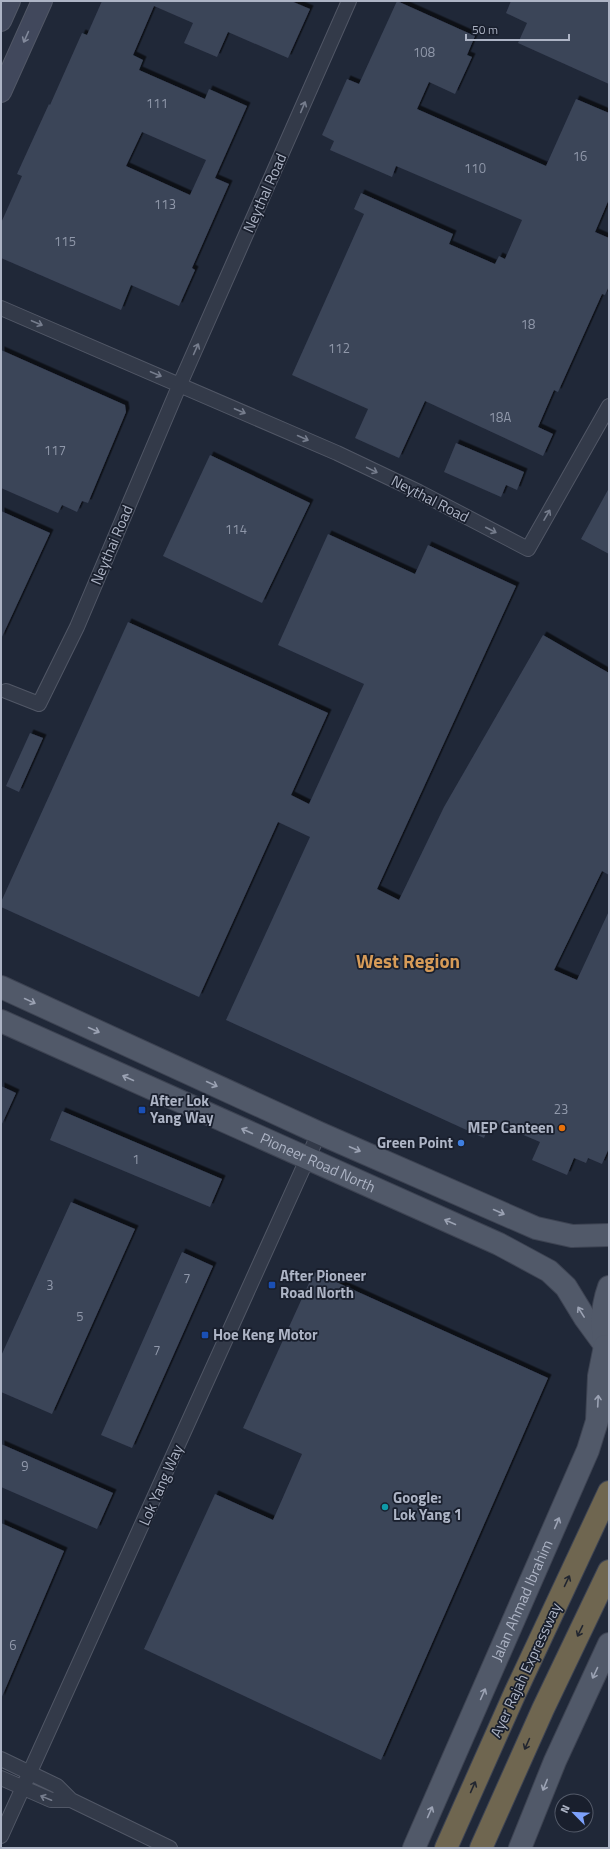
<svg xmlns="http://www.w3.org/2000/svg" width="610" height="1849" viewBox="0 0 610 1849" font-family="'Titillium Web',sans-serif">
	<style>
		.building { fill: #3b4458; fill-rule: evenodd; filter: url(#shadow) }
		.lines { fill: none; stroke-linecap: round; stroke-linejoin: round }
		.minor-casing { stroke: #515766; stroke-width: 16 }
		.secondary-casing { stroke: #515766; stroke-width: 22 }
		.primary-casing { stroke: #3d4352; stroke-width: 24 }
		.motorway-casing { stroke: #3e4453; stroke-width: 24 }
		.minor { stroke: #333a49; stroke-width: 14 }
		.secondary { stroke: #41485c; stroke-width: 20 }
		.primary { stroke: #515969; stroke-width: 22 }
		.motorway { stroke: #6f6650; stroke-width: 22 }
		.oneway { stroke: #82899b }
		.oneway2 { stroke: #767d8d }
		.oneway3 { stroke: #9ba2b3 }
		.oneway4 { stroke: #222630 }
		.transit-dot { fill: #1a4fb4; stroke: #191f2d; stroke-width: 1.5 }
		.food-dot { fill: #e8710a; stroke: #191f2d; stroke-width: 1.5 }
		.shop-dot { fill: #3f7fe0; stroke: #191f2d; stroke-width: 1.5 }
		.culture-dot { fill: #0f9aa8; stroke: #191f2d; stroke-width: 1.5 }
		.labels { text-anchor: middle; stroke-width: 3.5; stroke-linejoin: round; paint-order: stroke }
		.number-label { font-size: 13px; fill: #9098aa }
		.street-label { font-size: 15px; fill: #adb4c5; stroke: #191f2d }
		.poi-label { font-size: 15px; font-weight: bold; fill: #adb4c5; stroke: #191f2d; text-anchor: start }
		.district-label { font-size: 19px; font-weight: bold; fill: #d69b58; stroke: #191f2d }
	</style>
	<defs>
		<filter id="shadow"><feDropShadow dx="3.5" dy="-3.5" stdDeviation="0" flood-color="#0009"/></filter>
	</defs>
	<rect width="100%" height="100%" fill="#202838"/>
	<!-- building -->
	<path class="building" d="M102,1H291L310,9L288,58L228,32L217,57L184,43L193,23L154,6L133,55L143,60L139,70L205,99L209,89L247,106L215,178L229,184L192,268L195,270L179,306L131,285L121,310L1,258V223L22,176L17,174L49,104L50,105L82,33L87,35ZM142,132L206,160L190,195L126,166Z
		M397,1L475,36L467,55L472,57L455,94L429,82L417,109L546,166L576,99L609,113V199L595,232L609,238V286L605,295L602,294L558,392L554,390L538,427L553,434L543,456L425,401L399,458L355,438L368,409L292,375L364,214L354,209L361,193L453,234L449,244L495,264L499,256L505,259L522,220L396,166L392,177L330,150L334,141L322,135L347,79L359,84Z
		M511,1H609V84L518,43L527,23L506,13Z
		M1,350L125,405L126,412L88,503L82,501L77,512L62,505L58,513L1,488Z
		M456,443L524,472L517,490L506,485L501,497L444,472Z
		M210,455L310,503L262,603L163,556Z
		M609,488V554L581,539Z
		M1,511L50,533L1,639Z
		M328,534L415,574L428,545L516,586L377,889L399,900L444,807L543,635L609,673V875L602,871L554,970L577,980L609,911V1148L602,1164L588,1158L586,1163L574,1158L567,1175L532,1160L540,1142L491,1121L484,1138L226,1020L310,837L278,822L199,997L1,907V902L128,622L328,713L291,795L309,804L364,684L278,645Z
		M30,733L43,738L19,792L6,786Z
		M1,1086L16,1093L1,1126Z
		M62,1111L222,1179L210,1207L50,1140Z
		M71,1202L135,1229L52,1414L1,1392V1356Z
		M182,1252L213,1266L132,1448L101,1435Z
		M314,1272L548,1378L381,1760L144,1649L215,1494L273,1520L302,1454L243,1428Z
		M1,1444L113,1493L97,1529L1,1487Z
		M1,1523L64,1551L1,1699Z"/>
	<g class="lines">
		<defs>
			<path id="minor" d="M1,308L337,453L419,492L528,549L609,406
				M6,691L39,704L77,627L180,384L349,1
				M1,1759L57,1786L71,1800L170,1848
				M1,1778L51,1800H71
				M1,1836L319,1133"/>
			<path id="secondary" d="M1,21L10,1
				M1,92L42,1"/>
			<g id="primary">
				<path d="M1,987L319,1133L536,1228L572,1236L609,1235"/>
				<path id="s1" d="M1,1021L499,1244L549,1271L566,1287L585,1318L604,1344"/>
				<path d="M605,1346C601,1326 602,1306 609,1287"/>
				<path id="s2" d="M414,1848L588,1450L597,1421L599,1376L605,1346"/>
				<path d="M520,1848L555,1761L609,1644"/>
			</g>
			<path id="motorway" d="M446,1848L515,1693L609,1492
				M481,1848L543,1709L609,1571"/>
		</defs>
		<!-- minor casing -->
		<use href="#minor" class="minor-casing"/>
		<!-- secondary casing -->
		<use href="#secondary" class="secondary-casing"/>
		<!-- primary casing -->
		<use href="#primary" class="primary-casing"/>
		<!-- motorway casing -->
		<use href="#motorway" class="motorway-casing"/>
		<!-- minor -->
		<use href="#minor" class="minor"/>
		<!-- secondary -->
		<use href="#secondary" class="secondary"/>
		<!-- primary -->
		<use href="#primary" class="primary"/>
		<!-- motorway -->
		<use href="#motorway" class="motorway"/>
	</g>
	<!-- one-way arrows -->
	<defs><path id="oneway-shaft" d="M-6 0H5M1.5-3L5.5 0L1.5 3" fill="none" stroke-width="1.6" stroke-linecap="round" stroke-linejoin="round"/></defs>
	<use class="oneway" href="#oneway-shaft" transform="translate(26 37) rotate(114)"/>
	<g class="oneway2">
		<use href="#oneway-shaft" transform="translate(303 107) rotate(-67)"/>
		<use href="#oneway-shaft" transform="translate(37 323) rotate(23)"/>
		<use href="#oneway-shaft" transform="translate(196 349) rotate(-66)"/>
		<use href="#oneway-shaft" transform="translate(156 374) rotate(23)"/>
		<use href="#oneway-shaft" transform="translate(240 411) rotate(23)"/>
		<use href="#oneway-shaft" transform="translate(303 438) rotate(24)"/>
		<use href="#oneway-shaft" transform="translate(372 470) rotate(26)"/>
		<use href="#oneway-shaft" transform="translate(547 515) rotate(-60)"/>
		<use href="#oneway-shaft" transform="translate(491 530) rotate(27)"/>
		<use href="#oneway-shaft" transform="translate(46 1798) rotate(-158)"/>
	</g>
	<g class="oneway3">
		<use href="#oneway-shaft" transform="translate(30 1001) rotate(25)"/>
		<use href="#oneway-shaft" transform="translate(94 1030) rotate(24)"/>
		<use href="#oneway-shaft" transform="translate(128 1078) rotate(-156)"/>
		<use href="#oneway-shaft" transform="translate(212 1084) rotate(25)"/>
		<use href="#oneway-shaft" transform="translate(247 1131) rotate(-156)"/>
		<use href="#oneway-shaft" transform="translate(355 1149) rotate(23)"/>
		<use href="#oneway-shaft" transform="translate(499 1212) rotate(24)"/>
		<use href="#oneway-shaft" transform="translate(450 1222) rotate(-156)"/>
		<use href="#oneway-shaft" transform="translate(581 1312) rotate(-122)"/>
		<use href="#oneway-shaft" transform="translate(598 1401) rotate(-87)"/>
		<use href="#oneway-shaft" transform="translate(557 1523) rotate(-67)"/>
		<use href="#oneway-shaft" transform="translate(595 1673) rotate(115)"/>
		<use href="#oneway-shaft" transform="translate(483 1694) rotate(-66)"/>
		<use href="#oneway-shaft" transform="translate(545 1785) rotate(112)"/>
		<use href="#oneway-shaft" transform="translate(430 1812) rotate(-66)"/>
	</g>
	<g class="oneway4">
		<use href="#oneway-shaft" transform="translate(567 1581) rotate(-65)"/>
		<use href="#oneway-shaft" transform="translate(580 1631) rotate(116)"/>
		<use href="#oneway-shaft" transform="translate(527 1744) rotate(114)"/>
		<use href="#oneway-shaft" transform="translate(473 1787) rotate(-66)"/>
	</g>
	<!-- markers -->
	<g class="transit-dot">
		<rect x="138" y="1106" width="8" height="8" rx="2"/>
		<rect x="268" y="1281" width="8" height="8" rx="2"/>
		<rect x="201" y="1331" width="8" height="8" rx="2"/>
	</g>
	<circle class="food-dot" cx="562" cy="1128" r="4"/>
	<circle class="shop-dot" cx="461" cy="1143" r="4"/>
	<circle class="culture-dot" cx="385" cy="1507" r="4"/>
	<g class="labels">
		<!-- number labels -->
		<g class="number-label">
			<text x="424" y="57">108</text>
			<text x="157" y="108">111</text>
			<text x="580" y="161">16</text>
			<text x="475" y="173">110</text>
			<text x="165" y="209">113</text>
			<text x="65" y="246">115</text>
			<text x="528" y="329">18</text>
			<text x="339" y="353">112</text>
			<text x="500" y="422">18A</text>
			<text x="55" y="455">117</text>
			<text x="236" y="534">114</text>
			<text x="561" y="1114">23</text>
			<text x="136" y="1164">1</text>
			<text x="187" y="1283">7</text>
			<text x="50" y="1290">3</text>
			<text x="80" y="1321">5</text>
			<text x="157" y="1355">7</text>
			<text x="25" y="1471">9</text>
			<text x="13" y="1650">6</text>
		</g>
		<!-- street labels -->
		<g class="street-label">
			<text transform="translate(265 193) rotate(-66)" y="5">Neythal Road</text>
			<text transform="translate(430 499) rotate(27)" y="5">Neythal Road</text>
			<text transform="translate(112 545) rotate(-67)" y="5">Neythai Road</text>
			<text dy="5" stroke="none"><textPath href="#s1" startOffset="347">Pioneer Road North</textPath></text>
			<text transform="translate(161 1485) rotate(-66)" y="5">Lok Yang Way</text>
			<text dy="5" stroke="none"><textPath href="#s2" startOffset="270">Jalan Ahmad Ibrahim</textPath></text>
			<text transform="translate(526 1670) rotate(-65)" y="5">Ayer Rajah Expressway</text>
		</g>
		<!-- poi labels -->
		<g class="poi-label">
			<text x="150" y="1106">After Lok<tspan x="150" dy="17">Yang Way</tspan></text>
			<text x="554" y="1133" text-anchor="end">MEP Canteen</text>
			<text x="453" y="1148" text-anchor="end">Green Point</text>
			<text x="280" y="1281">After Pioneer<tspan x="280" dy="17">Road North</tspan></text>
			<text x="213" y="1340">Hoe Keng Motor</text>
			<text x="393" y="1503">Google:<tspan x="393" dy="17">Lok Yang 1</tspan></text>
		</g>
		<!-- district labels -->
		<g class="district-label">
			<text x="408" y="968">West Region</text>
		</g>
	</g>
	<!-- border -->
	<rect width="610" height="1849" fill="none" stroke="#adb4c5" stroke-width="4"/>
	<!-- north arrow -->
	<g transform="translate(574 1813) rotate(294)"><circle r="19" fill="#191f2d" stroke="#545b6a"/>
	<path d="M0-3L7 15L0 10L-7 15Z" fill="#7da1fb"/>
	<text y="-6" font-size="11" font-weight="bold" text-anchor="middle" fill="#adb4c5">N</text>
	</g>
	<!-- scale -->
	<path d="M466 34v6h103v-6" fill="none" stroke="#adb4c5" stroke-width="2"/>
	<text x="472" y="34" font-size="12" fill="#adb4c5" stroke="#191f2d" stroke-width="3" paint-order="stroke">50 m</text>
</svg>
